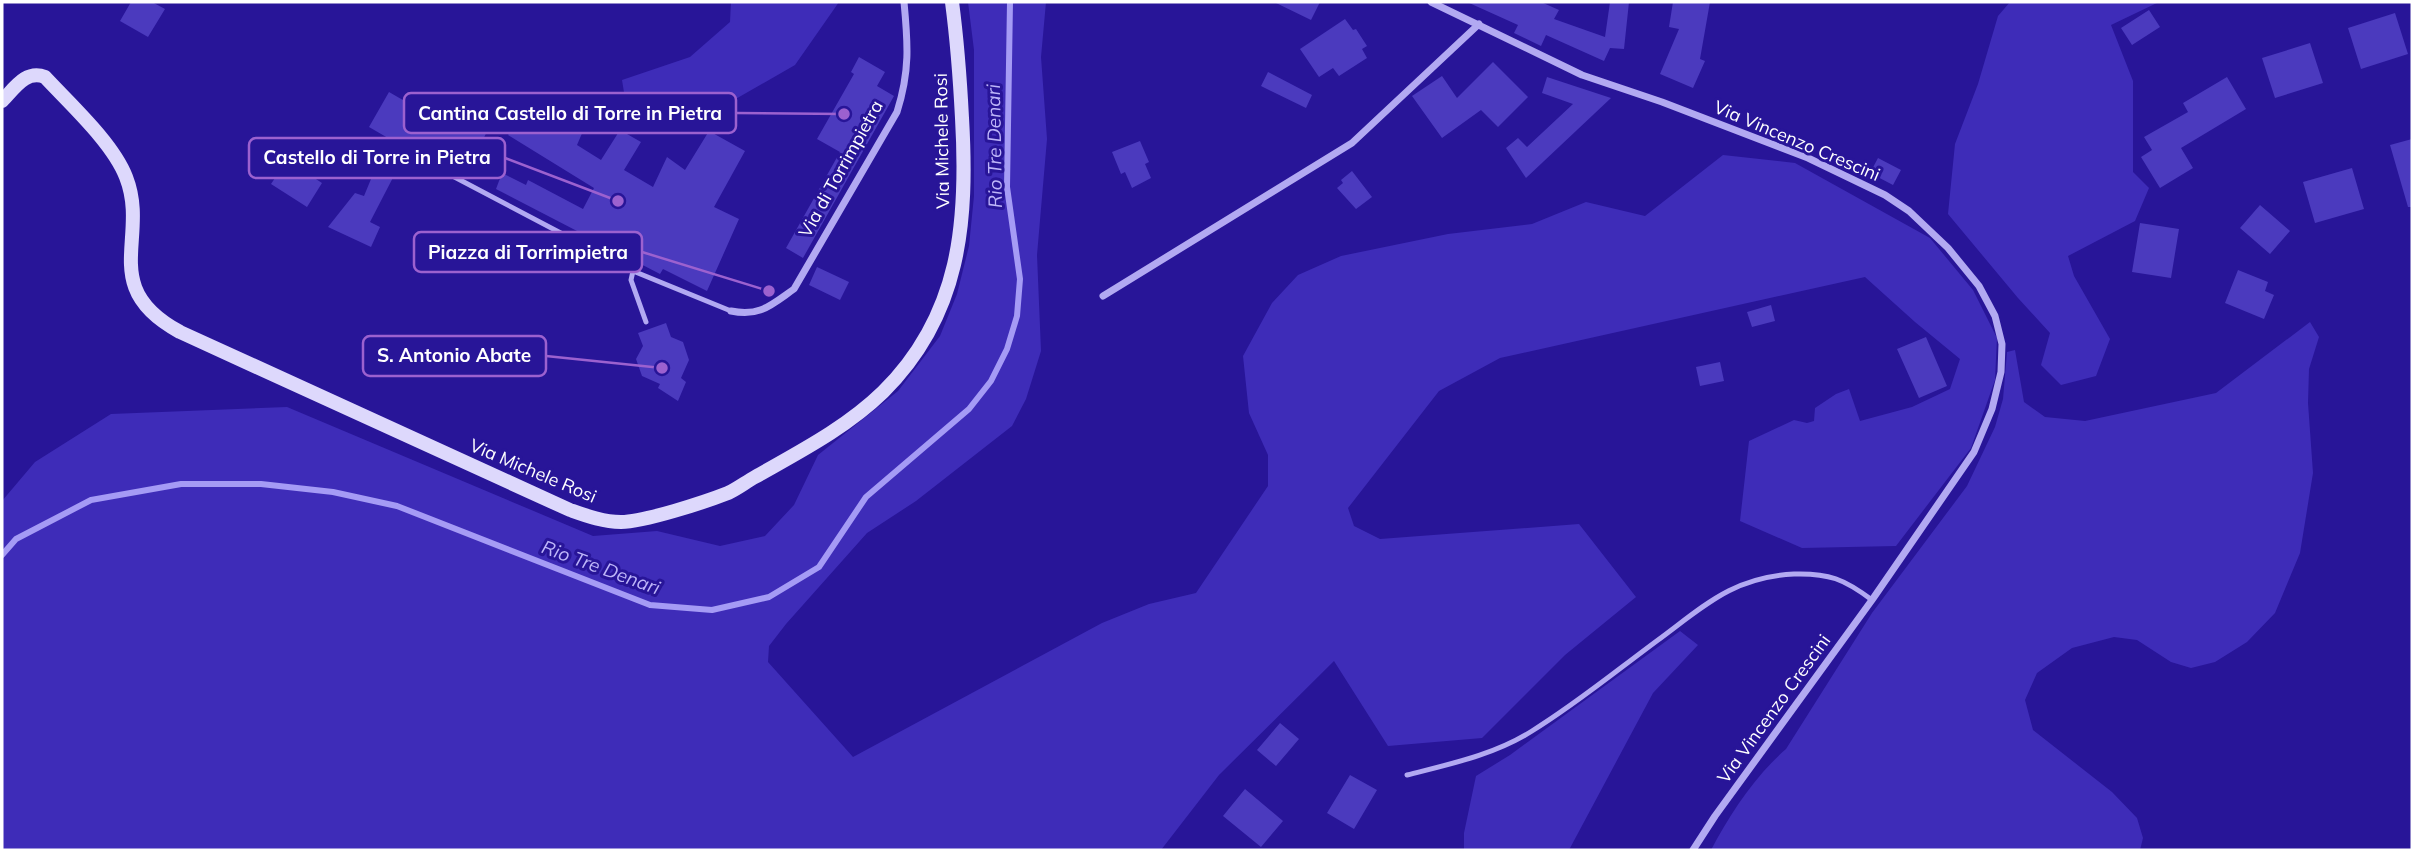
<svg xmlns="http://www.w3.org/2000/svg" width="2414" height="852" viewBox="0 0 2414 852" font-family="Mulish,sans-serif">
	<style>
		.green { fill: #3e2cb8 }
		.lines { fill: none; stroke-linecap: round; stroke-linejoin: round }
		.stream { stroke: #a59bf5; stroke-width: 6 }
		.building { fill: #4b3abe }
		.lane { stroke: #b2a9f2; stroke-width: 5 }
		.street { stroke: #b2a9f2; stroke-width: 7 }
		.secondary { stroke: #ddd8fc; stroke-width: 14 }
		.labels { text-anchor: middle; stroke-width: 6; stroke-linejoin: round; paint-order: stroke }
		.street-label { font-size: 18px; fill: #fff; stroke: #281598 }
		.water-label { font-size: 19px; font-style: italic; fill: #bdb5f9; stroke: #281598 }
		.leader { fill: none; stroke: #9c61cf; stroke-width: 2.5 }
		.callout-dot { fill: #9c61cf; stroke: #281598; stroke-width: 2.5 }
		.callout { fill: #281598; stroke: #9c61cf; stroke-width: 2.5 }
		.callout-label { font-size: 19px; text-anchor: middle; font-weight: bold; fill: #fff }
	</style>
	<rect width="100%" height="100%" fill="#281598"/>
	<!-- green -->
	<path class="green" d="M731,2H839L795,65L692,124L628,117L622,80L690,57L730,22Z
		M968,2H1046L1041,57L1047,139L1037,255L1041,351L1026,399L1012,426L916,501L867,533L786,624L769,646L768,662L853,757L1102,623L1149,604L1196,593L1268,486V455L1249,413L1243,356L1272,303L1298,275L1341,256L1448,234L1532,224L1586,202L1645,216L1723,155L1795,163L1930,238L1973,290L1997,338L1995,380L1971,448L1896,546L1802,548L1740,521L1749,441L1794,420L1807,423L1814,421L1815,408L1836,394L1849,389L1860,421L1912,407L1950,389L1960,359L1915,322L1865,277L1500,358L1439,391L1348,508L1354,526L1380,539L1579,524L1636,597L1565,655L1482,738L1388,746L1334,661L1219,775L1161,850H2V501L35,462L111,414L287,407L593,536L657,531L720,546L765,536L794,505L818,455L898,391L940,336L957,294L969,246L974,196V50Z
		M2010,2H2159L2111,25L2133,81V172L2149,188L2135,221L2068,256L2074,276L2110,339L2096,376L2061,385L2041,365L2050,333L2018,298L1948,214L1955,144L1978,84L1998,16Z
		M2310,322L2319,337L2309,369L2308,403L2313,473L2300,553L2275,613L2247,642L2215,662L2191,668L2171,662L2137,640L2114,637L2072,648L2037,673L2025,700L2033,730L2112,792L2137,818L2143,838L2140,850H1711C1730,814 1755,776 1786,749L1872,613L1967,486L1995,427L2003,399L2007,352L2015,350L2024,402L2045,417L2085,421L2216,393Z
		M1680,631L1698,645L1653,693L1569,850H1464V833L1476,776L1510,755Z"/>
	<g class="lines">
		<!-- stream -->
		<path class="stream" d="M2,555L16,539L91,500L181,484H261L333,492L397,506L650,605L712,610L769,597L819,567L866,497L969,409L991,381L1007,349L1017,316L1020,279L1007,187L1010,2"/>
	</g>
	<!-- building -->
	<path class="building" d="M131,2H152L165,9L148,37L120,21Z
		M1274,2H1320L1311,20Z
		M1467,2H1541L1559,10L1554,19L1605,37L1610,2H1629L1624,49L1610,48L1604,61L1546,35L1541,46L1514,33L1518,25Z
		M1673,2H1710L1700,59L1705,61L1693,88L1660,74L1679,29L1669,27Z
		M2149,10L2160,27L2132,45L2121,28Z
		M2395,13L2408,54L2361,69L2348,28Z
		M1345,19L1353,30L1356,29L1367,46L1362,49L1367,58L1339,76L1333,68L1319,77L1300,49Z
		M2310,43L2323,83L2275,98L2262,58Z
		M859,57L885,72L877,86L894,96L803,258L786,248L840,152L817,139L854,74L851,72Z
		M1493,62L1528,97L1498,127L1481,110L1442,138L1412,96L1442,76L1457,98Z
		M1268,72L1312,95L1306,108L1261,86Z
		M1547,77L1611,98L1526,178L1506,148L1518,138L1527,147L1573,104L1542,93Z
		M2227,77L2246,109L2181,148L2193,168L2160,188L2141,157L2152,150L2144,137L2188,112L2183,103Z
		M389,92L422,111L426,104L471,127L480,111L493,119L477,152L494,161L485,177L414,137L370,222L380,227L371,247L328,227L355,193L364,196L388,138L369,127Z
		M533,104L583,131L577,145L601,160L620,130L641,142L624,170L653,187L667,157L685,170L709,131L745,151L714,207L739,219L707,291L663,269L660,274L496,189L502,173L526,185L528,180L583,209L594,188L508,135Z
		M2412,139V207H2408L2390,145Z
		M1140,141L1149,162L1145,164L1151,178L1132,188L1125,172L1121,174L1112,152Z
		M1878,158L1901,170L1893,185L1870,173Z
		M287,160L322,183L307,207L271,184Z
		M2352,168L2364,209L2315,223L2303,182Z
		M1352,171L1372,197L1356,209L1337,188L1343,183L1341,180Z
		M2260,205L2290,231L2270,254L2240,228Z
		M2140,223L2179,229L2171,278L2132,272Z
		M817,267L849,282L840,300L809,285Z
		M2238,270L2268,282L2265,291L2274,295L2264,319L2225,303Z
		M1771,305L1775,321L1752,327L1747,312Z
		M666,323L671,337L683,342L689,360L681,378L686,382L678,401L658,388L660,384L642,376L636,359L643,346L638,333Z
		M1926,337L1947,386L1919,398L1897,349Z
		M1720,362L1724,381L1700,386L1696,367Z
		M1280,723L1299,739L1276,766L1257,750Z
		M1350,775L1377,790L1354,829L1327,813Z
		M1245,789L1283,821L1261,847L1223,816Z"/>
	<g class="lines">
		<!-- lane -->
		<path class="lane" d="M424,161L633,271L731,311
			M633,271L631,280L646,322
			M1407,775C1450,764 1494,755 1532,731C1576,704 1616,671 1658,640C1704,606 1733,577 1794,574C1829,573 1844,579 1872,600"/>
		<!-- street -->
		<path class="street" d="M1431,2L1582,75L1662,102L1808,158L1885,195L1909,211L1948,248L1979,286L1995,316L2002,344L2001,372L1992,409L1974,452L1872,600L1715,816L1693,850
			M1103,296L1352,143L1479,24
			M731,311C760,317 771,305 794,289L897,112C910,71 908,44 904,2"/>
		<!-- secondary -->
		<path class="secondary" d="M2,101C14,89 26,69 45,77C70,104 113,143 126,177C150,238 97,287 180,332L570,510C587,516 603,522 621,522C644,522 705,502 728,493C737,489 746,482 755,477C799,452 846,428 883,392C961,315 968,221 962,118C960,79 957,40 952,2"/>
	</g>
	<g class="labels">
		<!-- street labels -->
		<g class="street-label">
			<text transform="translate(942 141) rotate(-91)" y="6">Via Michele Rosi</text>
			<text transform="translate(1797 141) rotate(23)" y="6">Via Vincenzo Crescini</text>
			<text transform="translate(841 169) rotate(-61)" y="6">Via di Torrimpietra</text>
			<text transform="translate(533 471) rotate(23)" y="6">Via Michele Rosi</text>
			<text transform="translate(1774 709) rotate(-54)" y="6">Via Vincenzo Crescini</text>
		</g>
		<!-- water labels -->
		<g class="water-label">
			<text transform="translate(994 146) rotate(-91)" y="7">Rio Tre Denari</text>
			<text transform="translate(601 567) rotate(20)" y="7">Rio Tre Denari</text>
		</g>
	</g>
	<!-- callouts -->
	<path class="leader" d="M844 114L736 113M618 201L505 158M769 291L642 252M662 368L546 356"/>
	<g class="callout-dot">
		<circle cx="844" cy="114" r="7"/>
		<circle cx="618" cy="201" r="7"/>
		<circle cx="769" cy="291" r="7"/>
		<circle cx="662" cy="368" r="7"/>
	</g>
	<g class="callout">
		<rect x="404" y="93" width="332" height="40" rx="7"/>
		<rect x="249" y="138" width="256" height="40" rx="7"/>
		<rect x="414" y="232" width="228" height="40" rx="7"/>
		<rect x="363" y="336" width="183" height="40" rx="7"/>
	</g>
	<g class="callout-label">
		<text x="570" y="120">Cantina Castello di Torre in Pietra</text>
		<text x="377" y="164">Castello di Torre in Pietra</text>
		<text x="528" y="259">Piazza di Torrimpietra</text>
		<text x="454" y="362">S. Antonio Abate</text>
	</g>
	<!-- border -->
	<rect width="2414" height="852" fill="none" stroke="#ffffff" stroke-width="7"/>
</svg>
